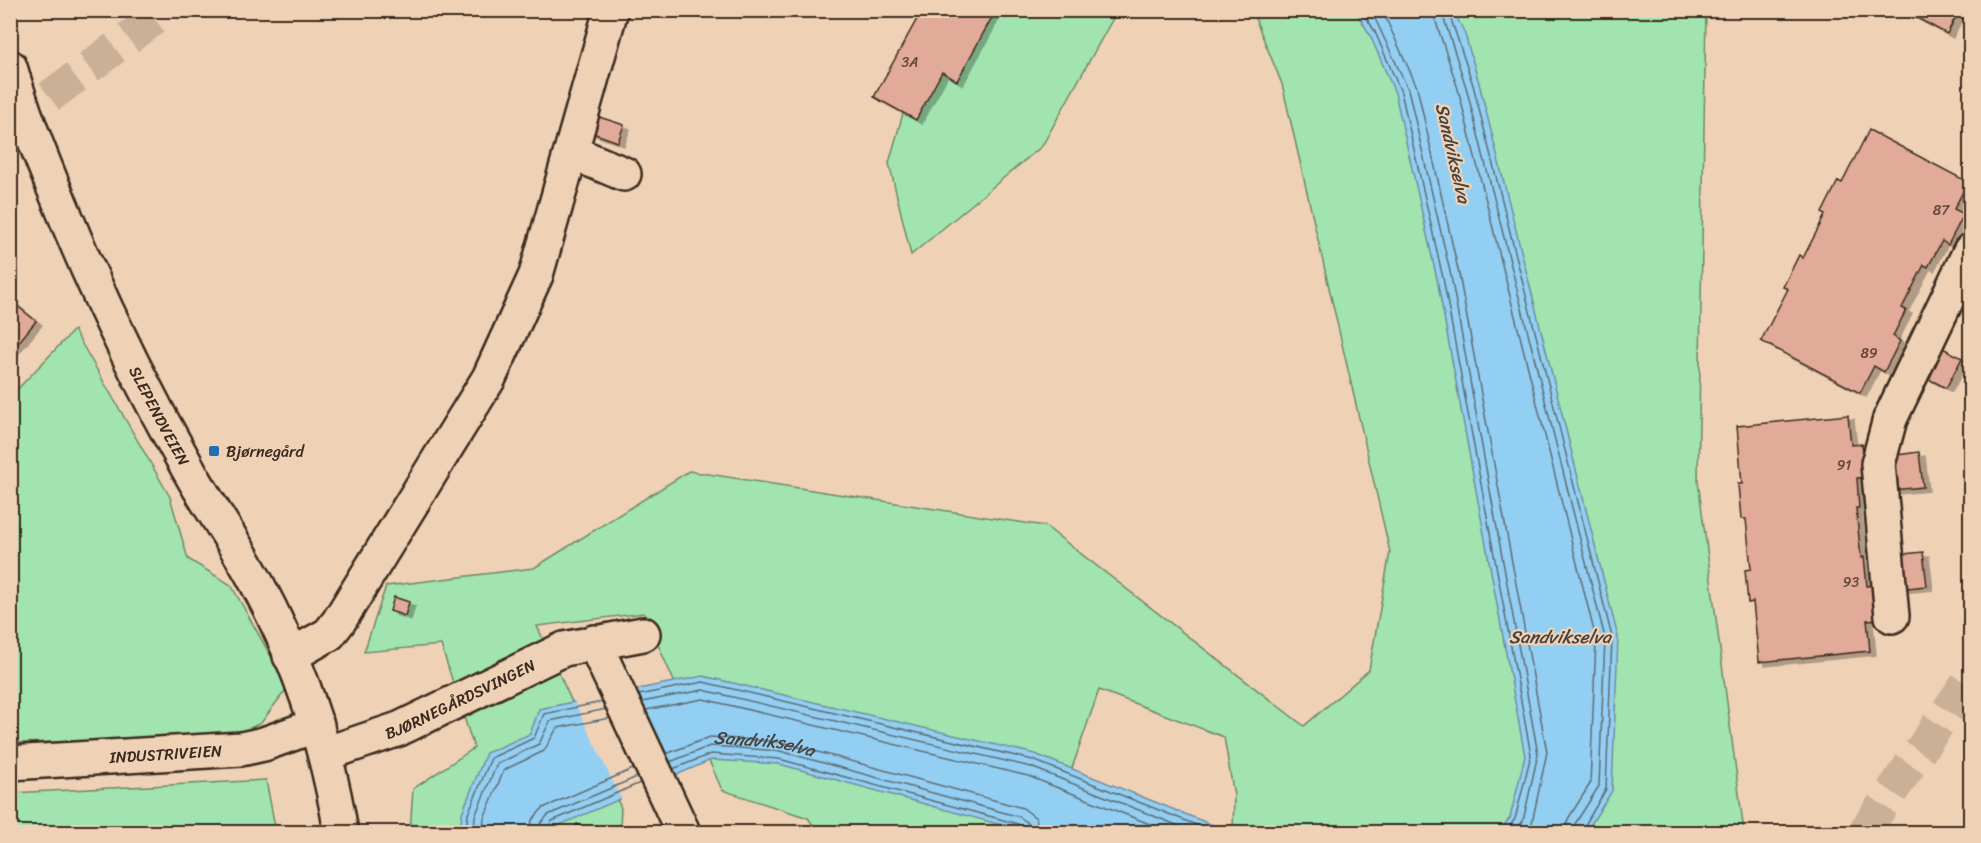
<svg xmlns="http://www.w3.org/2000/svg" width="1981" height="843" viewBox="0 0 1981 843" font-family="Sriracha,sans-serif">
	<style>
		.green { fill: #a1e4af; stroke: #6e8766; stroke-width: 1.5 }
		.water { fill: #93cff3; stroke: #708d9e; stroke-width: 1.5 }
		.pier { fill: #efd2b6 }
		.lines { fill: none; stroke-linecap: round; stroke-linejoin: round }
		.shore { stroke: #5e6c73; stroke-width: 1.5 }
		.building { fill: #e2aa99; stroke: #3b2a1e; stroke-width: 1.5; filter: url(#shadow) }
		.major-tunnel { stroke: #cbb098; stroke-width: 33; stroke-dasharray: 33 16; stroke-linecap: butt }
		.highway-tunnel { stroke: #cbb098; stroke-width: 33; stroke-dasharray: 33 16; stroke-linecap: butt }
		.minor-casing { stroke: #3b2a1e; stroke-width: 38 }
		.major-casing { stroke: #3b2a1e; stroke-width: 38 }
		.minor { stroke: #efd2b6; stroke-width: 33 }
		.major { stroke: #efd2b6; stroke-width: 33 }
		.poi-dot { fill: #1f6fb2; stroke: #efd2b6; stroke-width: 2 }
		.labels { text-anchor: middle; stroke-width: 4.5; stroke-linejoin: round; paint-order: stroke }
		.number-label { font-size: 14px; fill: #654a3d }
		.street-label { font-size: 16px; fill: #3b2a1e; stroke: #efd2b6 }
		.poi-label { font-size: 16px; fill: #3b2a1e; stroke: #efd2b6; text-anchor: start }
		.water-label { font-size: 18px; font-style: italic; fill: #48433e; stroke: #efd2b6 }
	</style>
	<defs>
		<filter id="shadow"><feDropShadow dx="6" dy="4" stdDeviation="0" flood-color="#0004"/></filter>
	</defs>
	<rect width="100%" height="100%" fill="#efd2b6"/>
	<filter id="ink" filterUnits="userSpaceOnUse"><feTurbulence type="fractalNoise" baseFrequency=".0167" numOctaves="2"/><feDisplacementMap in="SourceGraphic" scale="12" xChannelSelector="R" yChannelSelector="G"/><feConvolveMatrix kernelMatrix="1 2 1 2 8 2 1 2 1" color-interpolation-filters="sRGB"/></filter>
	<g filter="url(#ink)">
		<!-- green -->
		<path class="green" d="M932,11H1117L1042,146L911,255L889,163Z
			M1252,11H1356L1370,34L1397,11H1706L1698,481L1744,832H1233L1234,796L1224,737L1099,690L1050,832H818L808,818L722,790L644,613L537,626L621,808L620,827L627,832H410L413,789L474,748L441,645L364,652L386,586L534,568L689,471L1045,526L1304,726L1369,670L1390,552L1282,84Z
			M74,330L170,497L188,559L231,585L288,687L261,723L226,739L11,743L10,397Z
			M266,780L276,832H11V793Z"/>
		<!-- water -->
		<path class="water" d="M1356,11H1453L1464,31L1479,83L1618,637L1612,791L1586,832H1498L1510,818L1525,756L1437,279L1395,93L1370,35Z
			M703,676L1035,754L1230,832H1027L779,764L711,760L555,827L551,832H460L462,813L486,753L530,734L539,709Z"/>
		<!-- pier -->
		<path class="pier" d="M630,688L674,779L622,801L573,699Z"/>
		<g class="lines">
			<!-- shore -->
			<g class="shore">
				<path d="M1362,10L1375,32L1401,92L1443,278L1531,755L1515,819L1505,832"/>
				<path d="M1371,10L1408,89L1451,276L1538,754L1523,821L1515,832"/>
				<path d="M1382,10L1417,87L1459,274L1547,752L1532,823L1527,832"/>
				<path d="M1432,10L1458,89L1596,639L1590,784L1568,819L1564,832"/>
				<path d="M1441,10L1466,87L1605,638L1599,786L1575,824L1573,832"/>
				<path d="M1448,10L1473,85L1612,637L1606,789L1581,832"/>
				<path d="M639,695L703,682L1033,760L1214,832"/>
				<path d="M642,702L703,690L1031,767L1194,832"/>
				<path d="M646,710L703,699L1028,776L1170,832"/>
				<path id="s1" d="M666,754L710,737L781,742L1023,808L1036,818L1039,832"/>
				<path d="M670,762L710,746L780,751L1020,817L1028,823L1030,832"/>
				<path d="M673,769L711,754L779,759L1018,824L1023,832"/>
				<path d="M466,832L468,814L491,758L534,738L544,714L602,702"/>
				<path d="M474,832L475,816L497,764L539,744L550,721L606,709"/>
				<path d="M483,832L484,818L504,770L544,751L557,728L610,718"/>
				<path d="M530,832L532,820L543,808L633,769"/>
				<path d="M539,832L540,824L548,815L637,777"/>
				<path d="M546,832L552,821L640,783"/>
			</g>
		</g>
		<!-- building -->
		<path class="building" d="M922,10H996L957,81L942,72L916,120L874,97Z
			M1902,10H1959L1947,34Z
			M593,115L624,125L618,142L587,131Z
			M1869,130L1968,182L1954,209L1964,214L1948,245L1942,241L1928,267L1924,265L1902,308L1906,310L1893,336L1900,341L1884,372L1874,366L1860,393L1761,341L1788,289L1783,287L1799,255L1803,258L1825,215L1822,213L1838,181L1842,183Z
			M10,300L36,321L10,353Z
			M1935,344L1962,358L1946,388L1919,374Z
			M1848,415L1851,445L1862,444L1866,477L1857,478L1859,508H1856L1861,558L1864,557L1867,586L1876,585L1879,619L1867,620L1870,651L1759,662L1753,602L1748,603L1745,570L1751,569L1746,519H1741L1738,484H1742L1737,426Z
			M1919,452L1923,487L1893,490L1889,456Z
			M1923,552L1927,586L1898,589L1894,555Z
			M394,597L409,602L405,616L390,611Z
			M577,824L592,832H572Z"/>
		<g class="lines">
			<!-- major-tunnel -->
			<path class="major-tunnel" d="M1864,832L1970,678"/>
			<!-- highway-tunnel -->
			<path class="highway-tunnel" d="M10,126L166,10"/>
			<defs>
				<g id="minor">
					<path d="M571,152L624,174"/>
					<path d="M1892,616L1878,464L1890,419L1970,251"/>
					<path d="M594,642L683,832"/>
					<path d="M290,656L329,634L339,621L489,378L536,275L611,10"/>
					<path id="s2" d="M325,754L399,729L564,649L643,634"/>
					<path id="s3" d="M10,763L241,749L264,744L317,725"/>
				</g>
				<g id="major">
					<path id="s4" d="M10,67C23,113 41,158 60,203C97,295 141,385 190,472C206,501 225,528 242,557C293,643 325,734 341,832"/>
				</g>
			</defs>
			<!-- minor casing -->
			<use href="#minor" class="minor-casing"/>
			<!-- major casing -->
			<use href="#major" class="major-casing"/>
			<!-- minor -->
			<use href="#minor" class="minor"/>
			<!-- major -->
			<use href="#major" class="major"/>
		</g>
	</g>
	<!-- markers -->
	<rect class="poi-dot" x="208" y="445" width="12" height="12" rx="3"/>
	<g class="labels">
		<!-- number labels -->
		<g class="number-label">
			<text x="910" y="67">3A</text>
			<text x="1941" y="215">87</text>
			<text x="1869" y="358">89</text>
			<text x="1844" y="470">91</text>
			<text x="1851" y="587">93</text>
		</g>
		<!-- street labels -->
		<g class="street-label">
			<text dy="6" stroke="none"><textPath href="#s4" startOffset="380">SLEPENDVEIEN</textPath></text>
			<text dy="6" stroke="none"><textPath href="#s2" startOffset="146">BJØRNEGÅRDSVINGEN</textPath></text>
			<text dy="6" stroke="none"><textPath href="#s3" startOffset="156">INDUSTRIVEIEN</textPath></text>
		</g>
		<!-- poi labels -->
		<g class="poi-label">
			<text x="226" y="457">Bjørnegård</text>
		</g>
		<!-- water labels -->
		<g class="water-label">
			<text transform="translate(1453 153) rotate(77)" y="6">Sandvikselva</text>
			<text x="1560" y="643">Sandvikselva</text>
			<text dy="6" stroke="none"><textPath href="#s1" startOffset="102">Sandvikselva</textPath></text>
		</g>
	</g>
	<!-- margin -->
	<rect width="1981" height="843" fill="none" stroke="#efd2b6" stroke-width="36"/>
	<rect x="18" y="18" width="1945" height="807" fill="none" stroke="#3b2a1e" stroke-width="2" filter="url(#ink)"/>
</svg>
